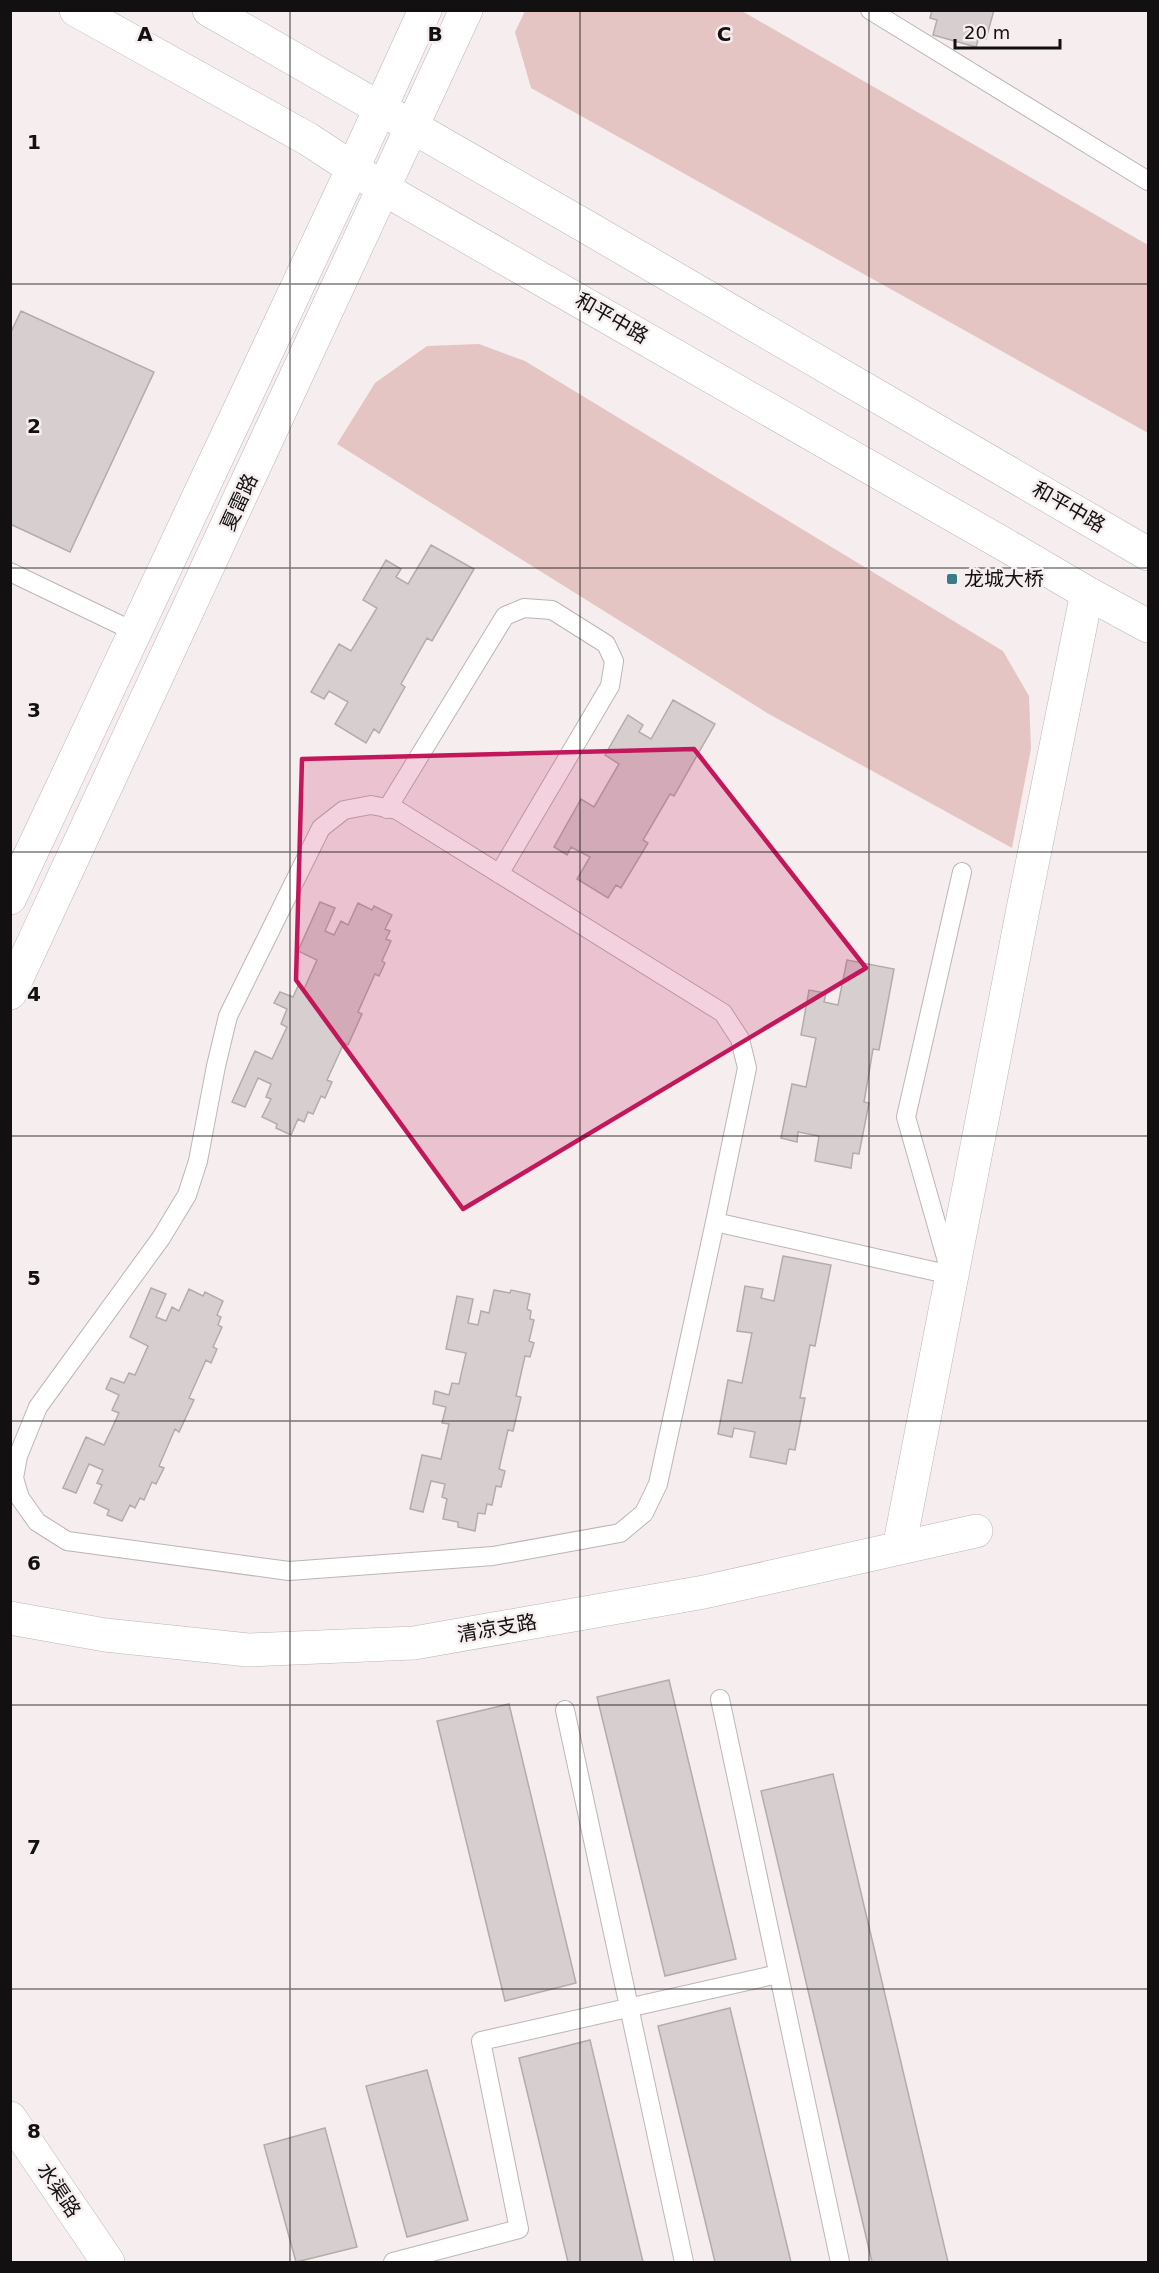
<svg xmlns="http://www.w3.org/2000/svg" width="1159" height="2273" viewBox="0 0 1159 2273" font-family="'DejaVu Sans','Noto Sans SC',sans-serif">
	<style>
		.green { fill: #e5c5c4 }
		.building { fill: #d7cfcf; stroke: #b3acab; stroke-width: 1.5 }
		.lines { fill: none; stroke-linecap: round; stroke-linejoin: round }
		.lane-casing { stroke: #bdb5b5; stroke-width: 20 }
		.street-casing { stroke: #bdb5b5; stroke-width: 34 }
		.secondary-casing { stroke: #bdb5b5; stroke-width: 34 }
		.primary-casing { stroke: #bdb5b5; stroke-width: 34 }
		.lane { stroke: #fff; stroke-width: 18 }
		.street { stroke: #fff; stroke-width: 33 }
		.secondary { stroke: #fff; stroke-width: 33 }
		.primary { stroke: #fff; stroke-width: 33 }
		.marked { fill: #c2185b; fill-opacity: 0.2; stroke: #c2185b; stroke-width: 4.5; stroke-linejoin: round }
		.grid { fill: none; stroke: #121010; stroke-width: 1.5; stroke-opacity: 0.55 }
		.poi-dot { fill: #377d89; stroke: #f6eeee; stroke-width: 2 }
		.labels { text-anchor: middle; stroke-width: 5; stroke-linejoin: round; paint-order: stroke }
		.street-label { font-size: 20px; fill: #121010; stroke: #f6eeee }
		.poi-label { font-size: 20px; fill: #121010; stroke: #f6eeee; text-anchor: start }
		.grid-label { font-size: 20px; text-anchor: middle; font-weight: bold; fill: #121010; stroke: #f6eeee; stroke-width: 5; stroke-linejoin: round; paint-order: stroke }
	</style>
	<rect width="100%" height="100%" fill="#f6eeee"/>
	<!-- green -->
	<path class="green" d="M525,11H742L1148,245V433L531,88L515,32Z
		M479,344L525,361L1003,651L1029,696L1031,749L1012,848L767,713L337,444L375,383L427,346Z"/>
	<!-- building -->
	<path class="building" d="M932,10H994L986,39L979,37L976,47L933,35L937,20L930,18Z
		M21,311L154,372L70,552L10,524V334Z
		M431,545L474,569L432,641L427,638L401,684L405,687L379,733L374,729L366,743L335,724L348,702L329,691L324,699L311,692L339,644L351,651L377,608L363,600L386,560L401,569L396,577L408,584Z
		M673,700L715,724L674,796L670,794L643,840L648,843L621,888L616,885L608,898L577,879L590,857L571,847L567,855L554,847L581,799L594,807L619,764L605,755L628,715L643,725L639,732L651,739Z
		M320,902L335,908L325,931L334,935L341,921L348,925L358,903L372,910L374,906L392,915L385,929L390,931L386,939L391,941L382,961L385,963L379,976L375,974L358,1012L362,1014L348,1045L344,1043L327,1080L332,1082L325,1098L321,1096L313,1114L308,1112L304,1122L298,1119L291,1135L276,1128L277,1124L262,1117L271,1099L266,1097L271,1084L258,1078L245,1107L232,1102L255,1051L272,1059L287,1027L281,1024L287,1009L274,1003L280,992L293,997L298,986L304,989L317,960L298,951Z
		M847,960L894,969L879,1050L873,1049L864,1102L869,1103L859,1154L853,1153L851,1168L815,1161L819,1136L798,1132L797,1142L781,1138L792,1084L806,1087L816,1038L801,1035L809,990L826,993L824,1002L838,1005Z
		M783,1256L831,1265L815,1346L810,1345L800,1398H805L795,1450L789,1449L786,1464L750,1457L755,1432L734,1428L732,1437L718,1434L728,1380L742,1383L752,1333L737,1331L745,1286L763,1289L761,1298L774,1301Z
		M151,1288L166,1294L156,1317L166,1321L172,1307L179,1311L189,1289L203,1296L205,1292L223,1301L217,1315L221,1317L218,1325L222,1327L213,1347L217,1349L211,1363L206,1360L189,1398L194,1400L179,1432L175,1429L159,1466L164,1468L156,1484L152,1482L144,1500L140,1498L135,1508L130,1505L122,1521L107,1515L109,1510L94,1503L102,1485L97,1483L103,1470L89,1464L76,1493L63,1488L86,1437L104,1445L119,1413L112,1410L119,1395L106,1389L111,1378L124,1383L129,1373L135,1375L148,1346L130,1337Z
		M494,1290L510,1293L511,1290L530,1294L527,1309L531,1311L530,1319L534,1320L529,1341L534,1343L530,1357L525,1356L516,1396L521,1397L513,1431L508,1430L499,1469L505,1471L501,1487L496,1486L492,1505L487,1504L485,1514L478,1513L475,1531L458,1527V1522L443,1519L447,1499L442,1497L445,1484L431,1481L423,1512L410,1509L422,1455L441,1459L449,1424L442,1423L446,1407L433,1404L435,1391L449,1395L452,1383L459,1384L466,1353L446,1349L457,1296L473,1299L468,1323L478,1325L481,1311L489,1313Z
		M669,1680L736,1959L665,1976L597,1697Z
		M509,1704L576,1983L505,2001L437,1721Z
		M833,1774L948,2262H872L761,1791Z
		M730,2008L791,2262H715L658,2026Z
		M590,2040L643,2262H568L519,2058Z
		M427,2070L468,2220L407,2237L366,2086Z
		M325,2128L357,2247L296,2262L264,2145Z"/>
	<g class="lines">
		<defs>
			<path id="lane" d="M870,10L1148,181
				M10,572L135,632
				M387,809L505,616L524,608L552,610L606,644L614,661L610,686L499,874
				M715,1222L658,1484L644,1513L620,1533L493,1556L289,1571L67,1541L37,1522L20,1498L14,1478L18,1456L38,1407L161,1238L187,1195L198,1161L216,1066L228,1016L321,828L344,810L371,805L397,810L723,1013L740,1039L747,1068L715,1222L951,1275L906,1117L962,872
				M720,1699L840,2262
				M565,1710L684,2262
				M393,2262L519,2229L481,2041L778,1974"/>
			<path id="street" d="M899,1548L1024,904L1087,593
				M10,1618L105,1635L248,1650L414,1643L704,1592L976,1531
				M10,2118L108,2262"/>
			<path id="secondary" d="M10,898L353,168L425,10
				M10,993L466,10"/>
			<path id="primary" d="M76,10L308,139L384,189L1014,550L1087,593L1148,626
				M209,10L585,226L1148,554"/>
		</defs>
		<!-- lane casing -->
		<use href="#lane" class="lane-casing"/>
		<!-- street casing -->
		<use href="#street" class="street-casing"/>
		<!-- secondary casing -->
		<use href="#secondary" class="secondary-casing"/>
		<!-- primary casing -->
		<use href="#primary" class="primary-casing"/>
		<!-- lane -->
		<use href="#lane" class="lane"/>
		<!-- street -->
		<use href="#street" class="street"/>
		<!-- secondary -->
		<use href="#secondary" class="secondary"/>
		<!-- primary -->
		<use href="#primary" class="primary"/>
	</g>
	<!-- marked area -->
	<path class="marked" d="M694,749L866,968L463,1209L296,980L302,759Z"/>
	<!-- grid -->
	<path class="grid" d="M290,10V2262M580,10V2262M869,10V2262M10,284H1148M10,568H1148M10,852H1148M10,1136H1148M10,1421H1148M10,1705H1148M10,1989H1148"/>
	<!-- markers -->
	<rect class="poi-dot" x="946" y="573" width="12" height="12" rx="3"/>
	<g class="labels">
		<!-- street labels -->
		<g class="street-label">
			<text transform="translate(612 318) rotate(30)" y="7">和平中路</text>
			<text transform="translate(239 502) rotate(-65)" y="7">夏雷路</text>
			<text transform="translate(1069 507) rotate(30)" y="7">和平中路</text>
			<text transform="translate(497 1628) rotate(-10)" y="7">清凉支路</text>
			<text transform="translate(59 2190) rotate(56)" y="7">水渠路</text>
		</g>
		<!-- poi labels -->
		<g class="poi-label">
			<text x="964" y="586">龙城大桥</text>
		</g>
	</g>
	<g class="grid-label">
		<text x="145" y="41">A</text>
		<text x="435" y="41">B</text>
		<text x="724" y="41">C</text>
		<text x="34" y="149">1</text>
		<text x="34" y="433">2</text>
		<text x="34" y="717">3</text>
		<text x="34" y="1001">4</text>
		<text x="34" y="1285">5</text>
		<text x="34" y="1570">6</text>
		<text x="34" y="1854">7</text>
		<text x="34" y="2138">8</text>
	</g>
	<!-- border -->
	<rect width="1159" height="2273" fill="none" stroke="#121010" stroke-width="24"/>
	<!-- scale -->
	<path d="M955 39v9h105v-9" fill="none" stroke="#121010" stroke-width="3"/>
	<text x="964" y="39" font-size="18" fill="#121010" stroke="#f6eeee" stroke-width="4.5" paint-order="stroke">20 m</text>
</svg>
